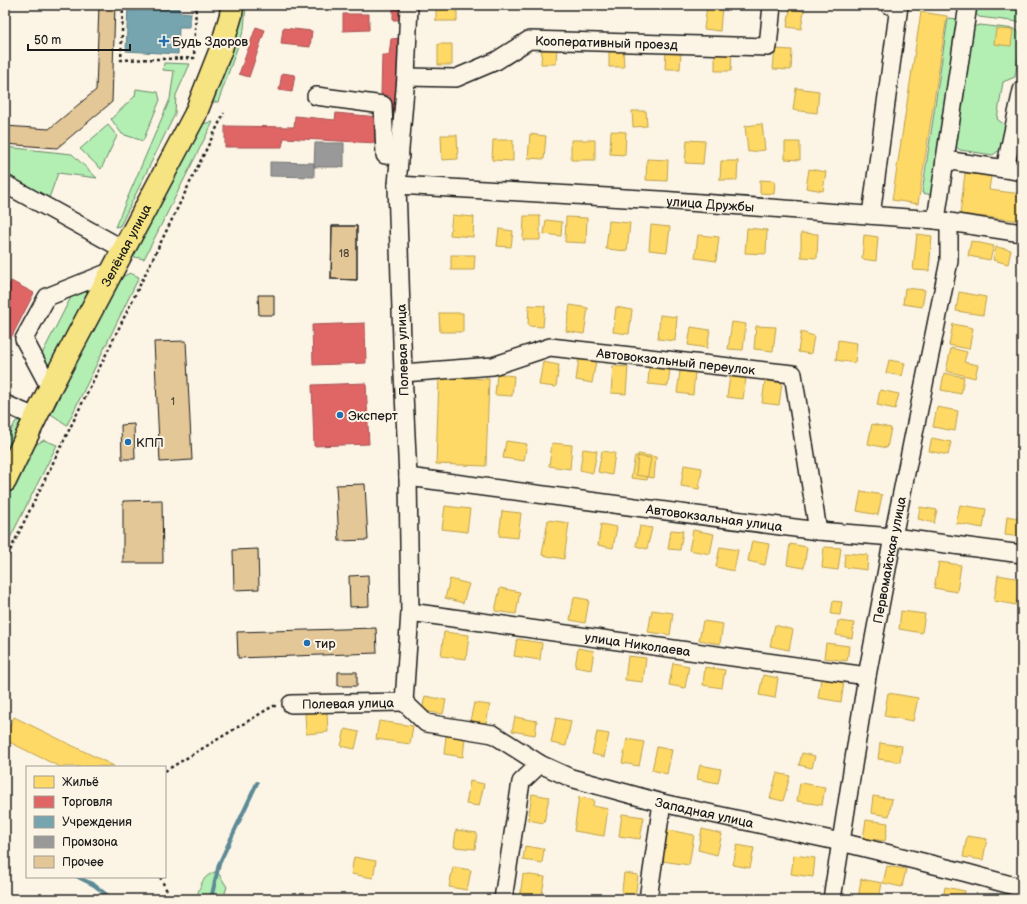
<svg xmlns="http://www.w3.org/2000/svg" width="1027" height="904" viewBox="0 0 1027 904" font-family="'Balsamiq Sans',sans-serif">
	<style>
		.green { fill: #b3eeb2; stroke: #688567 }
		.homes { fill: #ffd966; stroke: #bba050 }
		.shops { fill: #e06666; stroke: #a55050 }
		.public { fill: #76a5af; stroke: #5b7c83 }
		.industry { fill: #999; stroke: #747474 }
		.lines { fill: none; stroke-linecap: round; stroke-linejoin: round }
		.stream { stroke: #5d8a96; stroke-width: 4 }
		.building { fill: #e3c797; stroke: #1c1c1c }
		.minor-casing { stroke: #1c1c1c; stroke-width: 20 }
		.major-casing { stroke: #1c1c1c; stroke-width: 25 }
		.path { stroke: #1c1c1c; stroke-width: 2.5; stroke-dasharray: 3 3; stroke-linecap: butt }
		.minor { stroke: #fcf5e5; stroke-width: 17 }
		.major { stroke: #f6e381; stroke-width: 22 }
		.poi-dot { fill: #1f6fb2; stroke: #fcf5e5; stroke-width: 1.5 }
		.labels { text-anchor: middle; stroke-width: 4; stroke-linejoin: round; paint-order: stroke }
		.number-label { font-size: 11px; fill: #4e473b }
		.poi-label { font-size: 13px; fill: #1c1c1c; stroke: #fcf5e5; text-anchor: start }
		.street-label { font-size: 13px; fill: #1c1c1c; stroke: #fcf5e5 }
	</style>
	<rect width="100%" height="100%" fill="#fcf5e5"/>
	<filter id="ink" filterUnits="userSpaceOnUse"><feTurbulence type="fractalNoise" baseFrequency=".025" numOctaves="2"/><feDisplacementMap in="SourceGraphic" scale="8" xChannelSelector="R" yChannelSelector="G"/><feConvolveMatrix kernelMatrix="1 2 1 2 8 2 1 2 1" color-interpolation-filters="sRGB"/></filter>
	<g filter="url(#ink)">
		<!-- green -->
		<path class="green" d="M241,5H246L244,29L218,102H211L239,28Z
			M973,5H1022V20L1020,22L979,17L972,10Z
			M948,18L959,19L932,195L922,193Z
			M980,25L1015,29L1022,35L1015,77L1003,82L997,119L1006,126L1002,148L993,155L960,150L955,146L972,27Z
			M164,63L190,64L176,95L175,114L120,226L115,227L170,99L174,71L163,70Z
			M136,89L158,92L160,100L143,141L122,134L111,119L135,96Z
			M213,122L144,259L130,256L200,124Z
			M108,125L117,136L101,169L80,149Z
			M5,147L72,154L97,178L58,173L49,198L5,174Z
			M130,273L139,277L67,425L51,414L118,279Z
			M92,288L50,371L42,354L72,295Z
			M23,420L5,457V442L16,421Z
			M44,440L57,445L5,548V497L30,448Z
			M217,871L227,887L223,899H195C203,884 199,878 217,871Z"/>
		<!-- homes -->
		<path class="homes" d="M436,5H457V21H436Z
			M707,5L722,6L720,31L704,29Z
			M790,9L804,11L801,29L787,27Z
			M921,12L947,16L918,204L892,200Z
			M996,29L1013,30L1011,46L994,44Z
			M438,44H452V65H438Z
			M542,46H557L556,64H541Z
			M609,49H623L624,67H609Z
			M775,49L792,50L791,70L773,69Z
			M666,50L681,51L680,69H665Z
			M715,52H732L731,71H715Z
			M796,88L819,91L817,113L793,110Z
			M632,111H646L647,126L633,127Z
			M762,124L765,150L748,152L745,126Z
			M611,131L626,132L625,155L610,154Z
			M530,134L546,136L544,159L528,158Z
			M441,135H457L458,159L442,160Z
			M493,140H513V161L492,160Z
			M571,140H595V160H571Z
			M687,140L705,141L703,164L685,163Z
			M785,142H800V160L785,159Z
			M647,159L668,160L667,181L646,180Z
			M721,161H738L737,180H720Z
			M809,169L826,172L823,191L806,188Z
			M965,173L991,176L989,190L1022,194V221L960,214Z
			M760,180L775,181L774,194L760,193Z
			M452,215L474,217L473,237L450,235Z
			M524,216H540V240H523Z
			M566,217L587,218L586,243L565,242Z
			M546,220L562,222L561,236L544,234Z
			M609,221L630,223L627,251L606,249Z
			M651,225L670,227L667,252L649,250Z
			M747,228L767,230L766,254L745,253Z
			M499,229L513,231L511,247L497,246Z
			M801,233L818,234L817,258L801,257Z
			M917,234L932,236L929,271L913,270Z
			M698,235L719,237L716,261L695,258Z
			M864,235L878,237L876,261L862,259Z
			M971,241L994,246L990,260L968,256Z
			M996,247L1011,250L1008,264L993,260Z
			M451,255H475L474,270H451Z
			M905,288L925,290L922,307L903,304Z
			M959,292L986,297L983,315L956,311Z
			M529,305L545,306L543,327L528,326Z
			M570,305L588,308L584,334L566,331Z
			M616,307L632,310L629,334L613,332Z
			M439,313H463V332H440Z
			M660,315L677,317L675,341L658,339Z
			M732,322L746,324L743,350L728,349Z
			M953,324L973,328L969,349L949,345Z
			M756,326L776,327L773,351L754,349Z
			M691,327L710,330L707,348L688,345Z
			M801,332L814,336L811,354L798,352Z
			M838,340L857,343L855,363L836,360Z
			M951,348L967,352L964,362L978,365L975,378L946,371Z
			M579,358L596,361L592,383L576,380Z
			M889,360L905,363L902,376L886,373Z
			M543,362L559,365L556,387L539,385Z
			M613,366L628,367L626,394L611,393Z
			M649,367L670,369L668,386L648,384Z
			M680,371L695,372L693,395L677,393Z
			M944,373L964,377L961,394L941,390Z
			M497,374L514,376L512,396L495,395Z
			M730,376L746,378L743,399L727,397Z
			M439,377L489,379L486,466L436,464Z
			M765,381L782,383L779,405L762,403Z
			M880,390L899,394L895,409L877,405Z
			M937,407L958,411L955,431L933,427Z
			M872,424L891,428L887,448L868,444Z
			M932,438L951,442L948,455L929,451Z
			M506,441L527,444L524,461L503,458Z
			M552,443L572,445L570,469L549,466Z
			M583,449L597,451L593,473L580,470Z
			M602,451L615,453L612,475L598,472Z
			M638,454L656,457L654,478L636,475Z
			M635,456L651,458L647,480L631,478Z
			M684,465L702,468L699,489L681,486Z
			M861,491L882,495L878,515L857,511Z
			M960,505L986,509L983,528L956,523Z
			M445,506L470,509L467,532L442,529Z
			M920,507L937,510L934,523L918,519Z
			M502,511L521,513L518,538L499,536Z
			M1007,516L1022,519V537L1005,535Z
			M548,520L569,523L564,559L542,555Z
			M601,524L617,527L613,548L598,545Z
			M640,526L652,528L647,549L636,546Z
			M671,530L683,531L680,550L668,549Z
			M693,530L714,534L710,554L689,550Z
			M752,541L769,544L765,565L748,561Z
			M790,544L807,547L804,568L787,565Z
			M720,547L738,550L734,571L716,567Z
			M824,547L841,548L838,570L822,568Z
			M845,553L868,555L867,570L844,567Z
			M939,562L961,565L957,592L934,588Z
			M998,575L1021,579L1016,605L994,601Z
			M450,579L469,584L463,603L445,598Z
			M500,588L520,592L516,614L495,611Z
			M574,597L589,600L585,623L570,620Z
			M833,601L842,602L840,615L831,614Z
			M652,610L673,613L670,635L648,632Z
			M901,611L925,614L922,633L899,629Z
			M703,621L723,624L720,644L699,640Z
			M838,621L854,623L852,638L836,635Z
			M775,625L793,630L789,650L770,646Z
			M444,632L469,635L466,659L441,656Z
			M517,639L542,643L540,660L514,656Z
			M826,643L849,646L847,661L824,658Z
			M578,648L594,651L591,670L575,667Z
			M628,656L646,658L643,682L625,680Z
			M673,663L689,666L685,688L669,685Z
			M705,667L725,670L722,688L703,685Z
			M763,675L778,678L775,698L759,695Z
			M821,679L844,682L841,702L818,698Z
			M888,693L918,698L913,721L884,716Z
			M425,696L446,700L443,714L422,711Z
			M474,703L490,705L486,723L470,721Z
			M327,712L328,732L306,734L305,713Z
			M14,717L114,766L60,767L5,740V736Z
			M515,717L537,721L535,735L512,731Z
			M556,718L571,721L566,746L551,743Z
			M379,721L413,726L410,744L376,739Z
			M345,729L359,732L355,749L341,746Z
			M597,732L609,734L604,757L592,754Z
			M446,736L465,738L463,757L444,754Z
			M627,739L644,742L639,766L622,763Z
			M880,743L902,746L900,762L878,759Z
			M657,747L672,750L667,774L652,770Z
			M802,753L815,756L812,768L799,765Z
			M700,765L721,769L718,783L697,779Z
			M777,773L790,776L783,801L770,798Z
			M470,781L484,784L479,806L466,804Z
			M800,783L825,787L822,805L797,801Z
			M532,794L549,797L544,823L528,820Z
			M873,796L892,799L889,816L871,813Z
			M579,797L594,800L593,806L608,809L604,836L574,831Z
			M622,814L644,817L640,839L619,836Z
			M866,820L888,823L885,841L863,838Z
			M702,829L722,834L717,855L698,850Z
			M456,830L477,833L475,849L454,847Z
			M668,830L694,835L689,865L662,861Z
			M967,836L987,839L983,860L963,857Z
			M737,845L754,848L750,868L733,865Z
			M525,846L544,849L542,863L523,860Z
			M794,855L815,858L813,877L791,874Z
			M354,857L376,861L373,878L351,874Z
			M887,866L906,869L902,887L883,883Z
			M453,867L471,870L467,890L449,887Z
			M624,873L638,875L635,899H621Z
			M523,874L545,877L541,899L520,896Z
			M861,879L882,883L879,899H858Z
			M945,887L965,891L963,899H943Z
			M659,894L683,898V899H658Z"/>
		<!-- shops -->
		<path class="shops" d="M393,5H403L402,20H393Z
			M343,14H369V30L343,31Z
			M256,27L265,30L249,77L239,74Z
			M283,28L312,31L310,47L281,44Z
			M401,38L397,128H390V96L381,94L382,55H389L391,39Z
			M282,73L295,75L292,92L279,90Z
			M336,113L378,117L376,143L284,138L282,147H225V126L294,127L295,116L335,120Z
			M11,281L34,293L11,338L5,335V293Z
			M365,323L366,363L313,365L312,325Z
			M366,383L369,444L314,446L312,385Z"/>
		<!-- public -->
		<path class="public" d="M128,5H180L179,12L191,13L190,27H179L178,54L126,51Z"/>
		<!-- industry -->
		<path class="industry" d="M315,143H344V167H314Z
			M270,162L314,163V177L270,176Z"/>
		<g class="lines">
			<!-- stream -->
			<path class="stream" d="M78,877L94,885L112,899
				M211,899L219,864L257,783"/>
		</g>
		<!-- building -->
		<path class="building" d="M99,5H115L112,102L57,148L5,144V126L49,129L96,90Z
			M332,226H357V280L331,279Z
			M332,226H357V280L331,279Z
			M258,295H274V315H259Z
			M186,341L192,460L160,462L154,342Z
			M134,424L135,459H122L121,425Z
			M365,484L368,540L339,541L336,485Z
			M162,500L163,563H123V501Z
			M258,549L259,589L234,590L233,550Z
			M368,575L369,606L350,607L349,576Z
			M376,628L377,653L238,658L237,632Z
			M338,672H357V686H338Z"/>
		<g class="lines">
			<defs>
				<g id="minor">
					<path id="s1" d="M406,77L456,78L496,61L529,40L768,47L772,5"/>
					<path d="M316,96L383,105L385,155L400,156"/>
					<path d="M945,160L1005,169L1022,90"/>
					<path d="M1005,169L1022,172"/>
					<path d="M5,184L123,249"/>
					<path id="s2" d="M397,185L660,200L936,220L1022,233"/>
					<path d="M871,215L899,6L889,5"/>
					<path d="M936,220L968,5"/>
					<path id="s3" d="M403,373L493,366L550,347L793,374L818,531"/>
					<path d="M50,388L24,339L47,297L112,271"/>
					<path d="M5,404L35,417"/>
					<path id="s4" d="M408,477L818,531L893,537L1022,554"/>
					<path id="s5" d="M410,612L867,676"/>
					<path id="s6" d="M404,702L426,723L493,734L540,764L571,778L662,803L841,842L967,873L1022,888"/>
					<path id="s7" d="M291,704L404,702L410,612L408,477L403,373L397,185L406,77L409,5"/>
					<path d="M503,899L521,782L540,764"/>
					<path d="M648,899L662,803"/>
					<path id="s8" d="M832,899L867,676L893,537L949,261V222"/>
				</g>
				<g id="major">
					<path id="s9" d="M5,481L50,388L195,115L221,49L231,15L232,5"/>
				</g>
			</defs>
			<!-- minor casing -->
			<use href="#minor" class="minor-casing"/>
			<!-- major casing -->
			<use href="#major" class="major-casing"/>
			<!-- path -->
			<path class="path" d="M123,5L121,60L194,58L196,5
				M5,431L9,422
				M5,561L224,113
				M165,771L273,706H276
				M160,877L171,899"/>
			<!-- minor -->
			<use href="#minor" class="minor"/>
			<!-- major -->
			<use href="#major" class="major"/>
		</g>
	</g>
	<!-- markers -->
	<g class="poi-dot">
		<path d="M162 35h4v4h4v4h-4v4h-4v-4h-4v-4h4z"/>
		<circle cx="340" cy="415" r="4"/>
		<circle cx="128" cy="442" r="4"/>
		<circle cx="307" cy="643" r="4"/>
	</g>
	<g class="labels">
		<!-- number labels -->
		<g class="number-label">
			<text x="344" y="257">18</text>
			<text x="173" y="405">1</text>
		</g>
		<!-- poi labels -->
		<g class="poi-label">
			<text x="172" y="46">Будь Здоров</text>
			<text x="348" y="420">Эксперт</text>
			<text x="136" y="447">КПП</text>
			<text x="315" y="648">тир</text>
		</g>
		<!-- street labels -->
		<g class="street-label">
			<text dy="5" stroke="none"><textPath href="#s1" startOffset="210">Кооперативный проезд</textPath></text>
			<text dy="5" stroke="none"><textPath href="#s2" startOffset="314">улица Дружбы</textPath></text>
			<text dy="5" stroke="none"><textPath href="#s9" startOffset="265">Зелёная улица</textPath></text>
			<text transform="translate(402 350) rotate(-92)" y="5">Полевая улица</text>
			<text dy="5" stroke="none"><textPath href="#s3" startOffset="277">Автовокзальный переулок</textPath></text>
			<text dy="5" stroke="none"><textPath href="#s4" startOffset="309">Автовокзальная улица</textPath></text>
			<text dy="5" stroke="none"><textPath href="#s8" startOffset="344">Первомайская улица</textPath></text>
			<text dy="5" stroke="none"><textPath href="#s5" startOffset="230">улица Николаева</textPath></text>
			<text dy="5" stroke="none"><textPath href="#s7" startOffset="57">Полевая улица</textPath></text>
			<text dy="5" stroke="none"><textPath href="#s6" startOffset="326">Западная улица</textPath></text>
		</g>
	</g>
	<!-- margin -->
	<rect width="1027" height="904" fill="none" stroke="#fcf5e5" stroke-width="20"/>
	<rect x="10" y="10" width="1007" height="884" fill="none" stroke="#1c1c1c" stroke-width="1.5" filter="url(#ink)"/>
	<!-- legend -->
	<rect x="26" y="766" width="140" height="112" fill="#fcf5e5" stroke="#a29e95"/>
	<rect x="34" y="776" width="20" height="12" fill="#ffd966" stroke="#a29e95"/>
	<text x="62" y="786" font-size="12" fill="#1c1c1c">Жильё</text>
	<rect x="34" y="796" width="20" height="12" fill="#e06666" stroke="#a29e95"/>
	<text x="62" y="806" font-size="12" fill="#1c1c1c">Торговля</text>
	<rect x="34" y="816" width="20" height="12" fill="#76a5af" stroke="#a29e95"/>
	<text x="62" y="826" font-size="12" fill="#1c1c1c">Учреждения</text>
	<rect x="34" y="836" width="20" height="12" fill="#999999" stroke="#a29e95"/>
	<text x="62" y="846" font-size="12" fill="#1c1c1c">Промзона</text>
	<rect x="34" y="856" width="20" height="12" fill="#e3c797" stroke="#a29e95"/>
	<text x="62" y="866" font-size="12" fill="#1c1c1c">Прочее</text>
	<!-- scale -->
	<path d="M28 44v6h102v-6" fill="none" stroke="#1c1c1c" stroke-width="2"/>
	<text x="34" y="44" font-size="12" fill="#1c1c1c" stroke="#fcf5e5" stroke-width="3" paint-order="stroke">50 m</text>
</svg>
